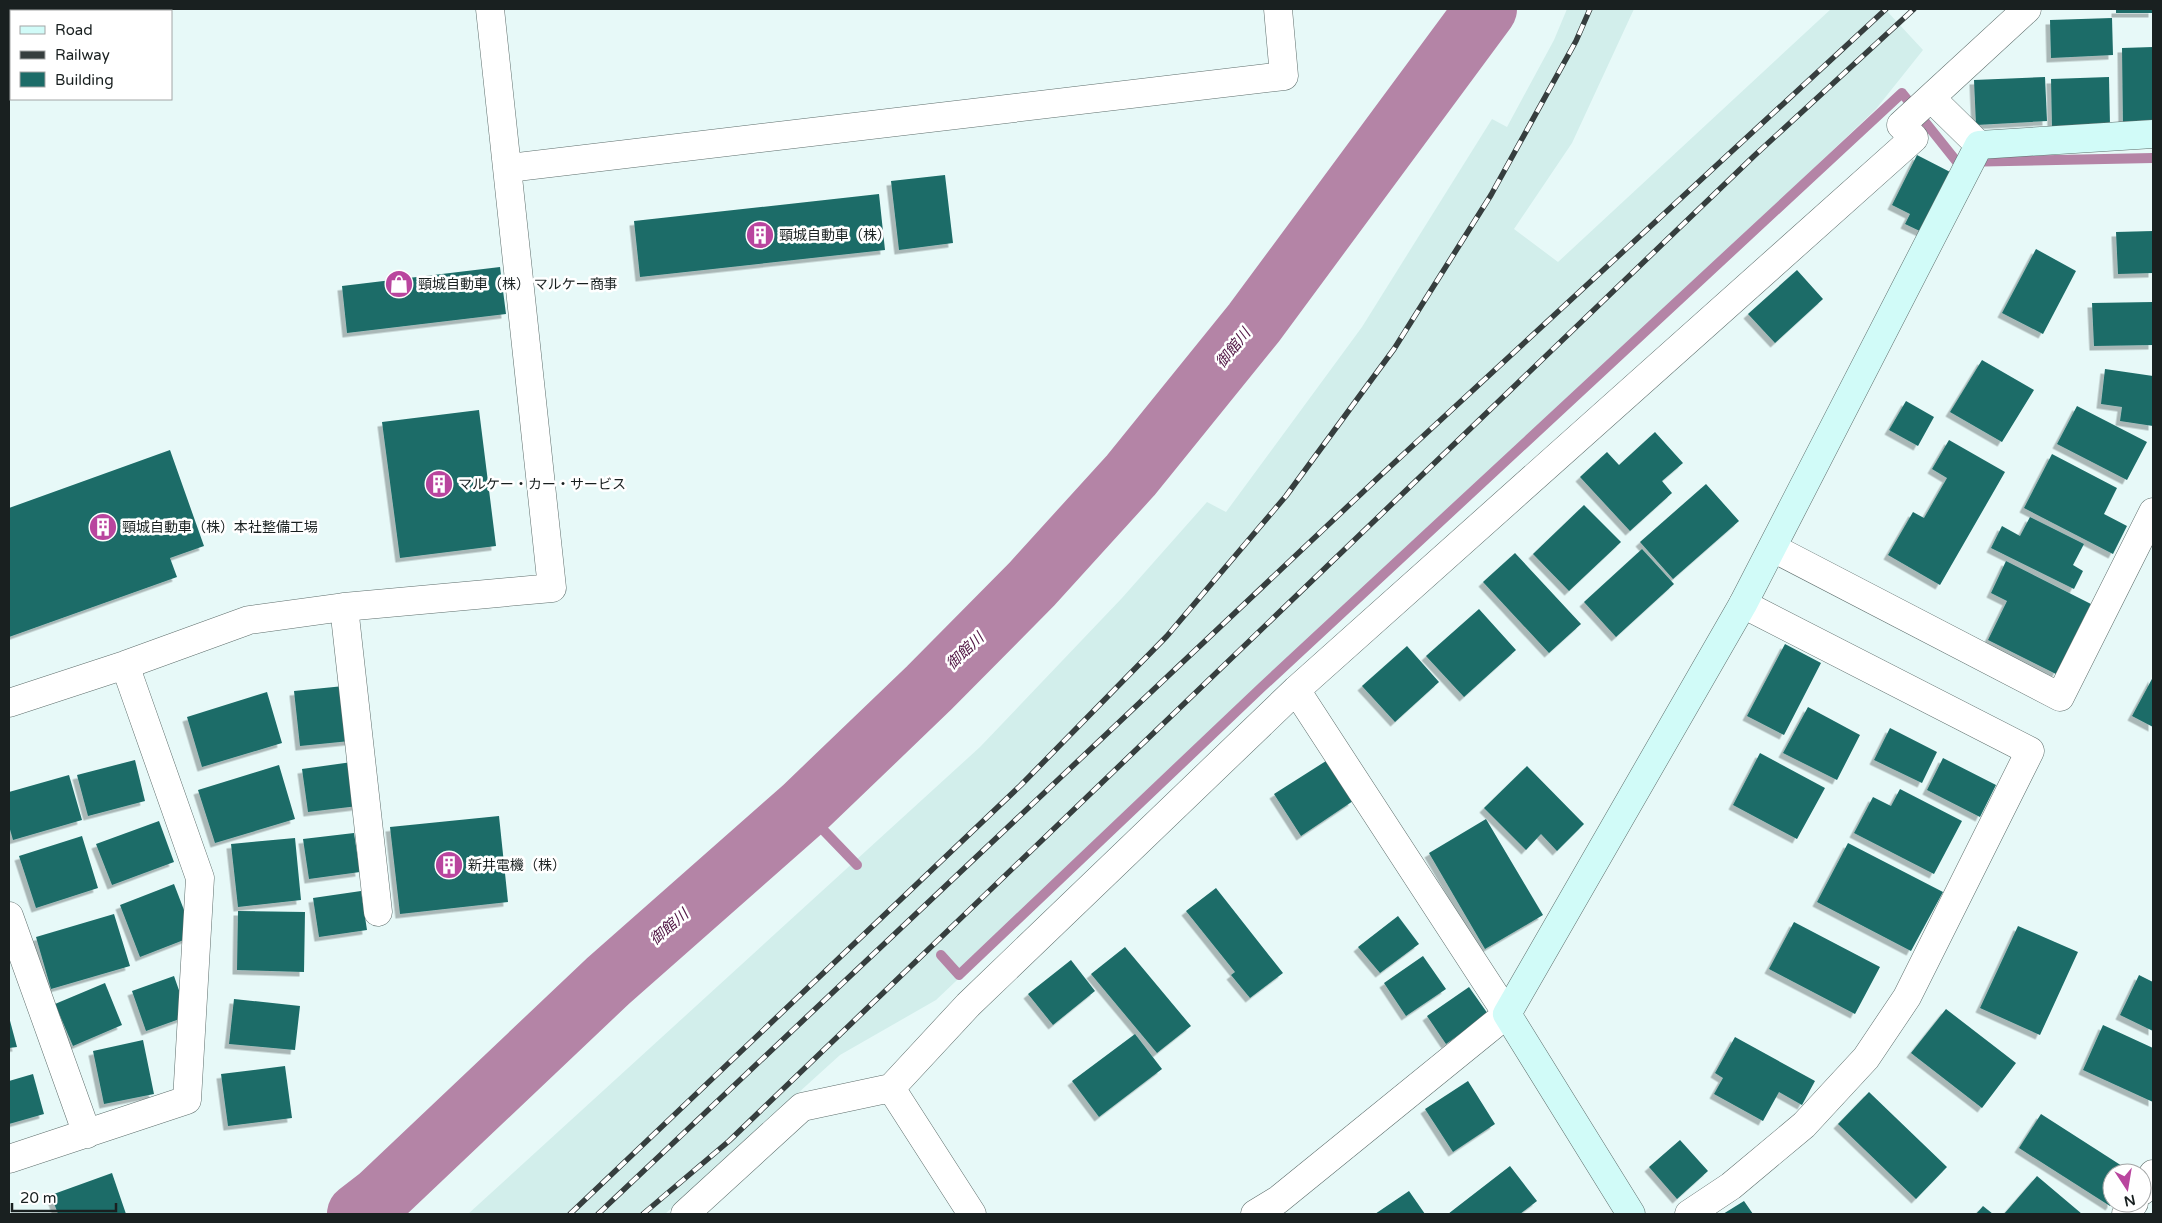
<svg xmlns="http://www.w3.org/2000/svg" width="2162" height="1223" viewBox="0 0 2162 1223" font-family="'Varela Round','Noto Sans JP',sans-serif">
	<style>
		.built { fill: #d2eeeb }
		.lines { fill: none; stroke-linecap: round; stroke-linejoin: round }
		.stream { stroke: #b484a6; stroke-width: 10 }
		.river { stroke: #b484a6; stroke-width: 62 }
		.building { fill: #1c6c68; filter: url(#shadow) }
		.street-casing { stroke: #5e6e6c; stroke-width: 29 }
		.secondary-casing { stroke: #5e6e6c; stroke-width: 29 }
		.street { stroke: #fff; stroke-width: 28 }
		.secondary { stroke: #d1fbf8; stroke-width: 28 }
		.rail-casing { stroke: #363e3e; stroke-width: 5.5 }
		.rail { stroke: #fff; stroke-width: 4; stroke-dasharray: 11; stroke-linecap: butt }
		.labels { text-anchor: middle; stroke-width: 5; stroke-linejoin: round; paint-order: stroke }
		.poi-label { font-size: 14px; fill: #192020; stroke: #fff; text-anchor: start }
		.water-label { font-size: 15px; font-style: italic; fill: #501543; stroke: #fff }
	</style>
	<defs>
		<filter id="shadow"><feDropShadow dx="-4.5" dy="4.5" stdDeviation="0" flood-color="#0004"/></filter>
	</defs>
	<rect width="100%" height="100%" fill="#e7f9f8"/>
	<!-- built -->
	<path class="built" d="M1567,9H1634L1572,143L1514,229L1558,262L1831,9H1885L1923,50L1876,109L936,1000L840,1055L665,1214H468L980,747L1122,598L1207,502L1226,512L1362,327L1492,119L1507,127L1554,40Z"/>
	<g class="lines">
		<!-- stream -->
		<path class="stream" d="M803,809L857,865
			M941,955L959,975L1262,687L1902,93L1957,162L2153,158"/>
		<!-- river -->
		<path class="river" d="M358,1214L380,1197L608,981L803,809L929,688L1032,584L1131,475L1254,323L1486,9"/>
	</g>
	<!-- building -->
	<path class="building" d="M2116,9H2153V13H2116Z
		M2112,18L2113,55L2051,58L2050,20Z
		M2153,47V126L2123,127L2122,48Z
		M2045,77L2047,121L1976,125L1974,80Z
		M2109,77L2110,126L2052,127L2051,79Z
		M1917,155L1954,174L1924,233L1905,224L1910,214L1892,205Z
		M945,175L953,243L899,250L891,181Z
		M879,194L885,250L640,277L634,221Z
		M2153,231V273L2118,274L2116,232Z
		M2036,249L2076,271L2043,334L2002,313Z
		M500,267L506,314L347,333L342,286Z
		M1797,270L1823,299L1775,343L1748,314Z
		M2153,302V345L2094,346L2092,303Z
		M1982,360L2034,390L2002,442L1950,412Z
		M2105,369L2153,376V426L2120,421L2122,407L2101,404Z
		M1906,401L1934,417L1918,446L1889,430Z
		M2077,406L2147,442L2127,480L2057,444Z
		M479,410L496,546L400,558L382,422Z
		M1655,432L1683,463L1662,481L1672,493L1630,531L1580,477L1607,452L1619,465Z
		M1949,440L2005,472L1940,585L1888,555L1913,512L1924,518L1947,478L1932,469Z
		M170,450L204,546L170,558L177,577L9,637V508Z
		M2052,454L2117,488L2104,514L2127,526L2113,554L2024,508Z
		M1706,484L1739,521L1673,579L1640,542Z
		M1584,505L1621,542L1569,591L1533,554Z
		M2030,517L2084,544L2073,565L2083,571L2074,589L1991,548L2002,526L2020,536Z
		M1642,549L1674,584L1616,637L1584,602Z
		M1515,553L1581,624L1549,653L1483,582Z
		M2006,561L2091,604L2056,674L1988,640L2007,601L1991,593Z
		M1479,609L1516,650L1464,697L1426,656Z
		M1785,644L1821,663L1784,735L1747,716Z
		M1407,646L1439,682L1395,722L1362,686Z
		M2153,677V727L2132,716Z
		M344,686L350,741L300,746L294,691Z
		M267,692L282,743L202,767L187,717Z
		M1808,707L1860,735L1837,780L1783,753Z
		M1890,728L1937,752L1922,783L1874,760Z
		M1760,753L1825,788L1797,839L1733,805Z
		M1943,758L1996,785L1980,817L1927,790Z
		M135,760L145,801L88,816L77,775Z
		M1326,761L1353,801L1301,836L1274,794Z
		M352,762L358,806L308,812L302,769Z
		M279,765L295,819L215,843L198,790Z
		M1527,766L1584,824L1557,851L1541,834L1526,850L1484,808Z
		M69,775L82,820L13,840L9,826V792Z
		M1900,789L1962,821L1934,874L1854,833L1873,797L1891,806Z
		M499,816L508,902L400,914L390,827Z
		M1486,819L1543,915L1485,949L1429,853Z
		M159,821L174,862L112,885L96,844Z
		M354,833L360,872L309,879L303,839Z
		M82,836L98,888L36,908L19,856Z
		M295,838L301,900L238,907L231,844Z
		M1848,843L1943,892L1911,951L1817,902Z
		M174,884L194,936L140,957L120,905Z
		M1216,888L1283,973L1250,998L1231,975L1235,972L1186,911Z
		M361,891L367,930L319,937L313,898Z
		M238,911L305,912L304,972L237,970Z
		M114,914L130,966L51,989L36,937Z
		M1398,916L1419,944L1380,973L1358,947Z
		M1794,922L1880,967L1855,1014L1769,969Z
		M2018,926L2078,952L2040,1035L1980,1008Z
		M1125,947L1191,1026L1157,1053L1091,974Z
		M1423,956L1446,989L1406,1016L1384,983Z
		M1071,960L1095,991L1053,1025L1028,994Z
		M2139,975L2153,982V1031L2120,1015Z
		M174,976L188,1016L146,1031L132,991Z
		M105,983L122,1025L73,1046L55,1004Z
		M1469,987L1488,1014L1446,1044L1427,1016Z
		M234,999L300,1006L295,1050L229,1044Z
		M1946,1009L2016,1063L1982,1108L1911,1053Z
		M9,1017L17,1047L9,1048Z
		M2103,1025L2153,1048V1102L2083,1070Z
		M1135,1034L1162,1069L1099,1117L1072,1081Z
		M1735,1037L1815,1081L1802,1105L1779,1092L1763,1121L1714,1094L1723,1078L1715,1073Z
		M143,1040L154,1094L104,1104L93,1051Z
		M285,1066L292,1118L228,1126L221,1074Z
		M33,1074L44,1114L9,1124V1081Z
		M1468,1081L1495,1124L1453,1152L1425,1109Z
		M1869,1092L1947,1167L1916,1199L1838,1124Z
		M2041,1114L2133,1173H2112V1203L2110,1206L2019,1148Z
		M1680,1140L1708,1171L1677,1199L1649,1167Z
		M1510,1166L1537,1201L1520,1214H1448Z
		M112,1173L126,1214H58L51,1195Z
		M2037,1176L2082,1214H2004Z
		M1409,1191L1425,1214H1375Z
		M1744,1201L1753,1214H1723Z
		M1983,1206L1993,1214H1976Z"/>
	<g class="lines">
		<defs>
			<path id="street" d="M1931,98L1979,145
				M508,168L1284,76L1278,9
				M1773,548L2060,697L2153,512
				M344,607L378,912
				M9,703L125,665L249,620L344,607L552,588L490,9
				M9,916L87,1134
				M891,1088L972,1214
				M9,1159L187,1100L200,878L125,665
				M2142,1191L2153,1174
				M685,1214L802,1107L891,1088L968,1005L1296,690L1914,138L1901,125L2027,9
				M1255,1214L1278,1200L1507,1014L1296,690
				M1689,1214L1731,1186L1804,1125L1866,1058L1907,997L2030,751L1743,604
				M2126,1214L2134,1203"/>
			<path id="secondary" d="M1631,1214L1507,1014L1743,604L1979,145L2153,134"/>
		</defs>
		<!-- street casing -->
		<use href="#street" class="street-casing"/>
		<!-- secondary casing -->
		<use href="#secondary" class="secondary-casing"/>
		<!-- street -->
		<use href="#street" class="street"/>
		<!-- secondary -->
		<use href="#secondary" class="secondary"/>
		<defs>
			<path id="rail" d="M570,1214L1021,785L1167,636L1286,496L1394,349L1491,195L1576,41L1590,9
				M598,1214L1381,475L1886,9
				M643,1214L729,1141L1754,156L1914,9"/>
		</defs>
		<!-- rail casing -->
		<use href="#rail" class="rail-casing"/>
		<!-- rail -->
		<use href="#rail" class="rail"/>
	</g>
	<!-- icons -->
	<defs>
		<symbol id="building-disc" viewBox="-11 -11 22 22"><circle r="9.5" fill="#b9459e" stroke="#fff"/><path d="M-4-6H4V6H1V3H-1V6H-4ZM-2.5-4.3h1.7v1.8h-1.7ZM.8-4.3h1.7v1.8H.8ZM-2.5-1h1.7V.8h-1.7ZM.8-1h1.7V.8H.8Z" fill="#fff"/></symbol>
		<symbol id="shop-disc" viewBox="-11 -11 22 22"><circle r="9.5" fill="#b9459e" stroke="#fff"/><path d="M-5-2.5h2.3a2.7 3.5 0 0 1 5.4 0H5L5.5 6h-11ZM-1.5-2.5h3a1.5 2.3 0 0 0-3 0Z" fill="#fff"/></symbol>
	</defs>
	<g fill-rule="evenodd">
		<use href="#building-disc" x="744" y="219" width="32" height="32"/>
		<use href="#shop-disc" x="383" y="268" width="32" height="32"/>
		<use href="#building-disc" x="423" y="468" width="32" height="32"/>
		<use href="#building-disc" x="87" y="511" width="32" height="32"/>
		<use href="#building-disc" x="433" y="849" width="32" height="32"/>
	</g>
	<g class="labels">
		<!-- poi labels -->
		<g class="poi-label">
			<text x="779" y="240">頸城自動車（株）</text>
			<text x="418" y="289">頸城自動車（株） マルケー商事</text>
			<text x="458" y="489">マルケー・カー・サービス</text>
			<text x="122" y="532">頸城自動車（株）本社整備工場</text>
			<text x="468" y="870">新井電機（株）</text>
		</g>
		<!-- water labels -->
		<g class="water-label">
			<text transform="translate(1233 348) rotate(-51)" y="5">御館川</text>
			<text transform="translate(965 651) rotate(-44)" y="5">御館川</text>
			<text transform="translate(669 927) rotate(-41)" y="5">御館川</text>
		</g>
	</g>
	<!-- border -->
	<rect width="2162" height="1223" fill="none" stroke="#192020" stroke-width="20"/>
	<!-- legend -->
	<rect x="10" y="10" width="162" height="90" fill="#ffffff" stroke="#a3a6a6"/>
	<rect x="20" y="26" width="25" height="8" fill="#d1fbf8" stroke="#a3a6a6"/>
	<text x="55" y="35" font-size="15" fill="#192020">Road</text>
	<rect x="20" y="51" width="25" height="8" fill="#363e3e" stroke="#a3a6a6"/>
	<text x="55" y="60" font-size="15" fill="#192020">Railway</text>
	<rect x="20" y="72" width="25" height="15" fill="#1c6c68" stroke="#a3a6a6"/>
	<text x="55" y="85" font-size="15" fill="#192020">Building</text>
	<!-- north arrow -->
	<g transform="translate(2127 1188) rotate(168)"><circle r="24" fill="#ffffff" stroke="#a3a6a6"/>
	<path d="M0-4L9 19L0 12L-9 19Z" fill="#b9459e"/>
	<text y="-8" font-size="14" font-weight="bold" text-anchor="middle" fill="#192020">N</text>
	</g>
	<!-- scale -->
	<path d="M12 1203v8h104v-8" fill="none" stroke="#192020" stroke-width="2.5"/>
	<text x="20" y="1203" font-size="15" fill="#192020" stroke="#ffffff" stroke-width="4" paint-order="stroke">20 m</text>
</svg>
